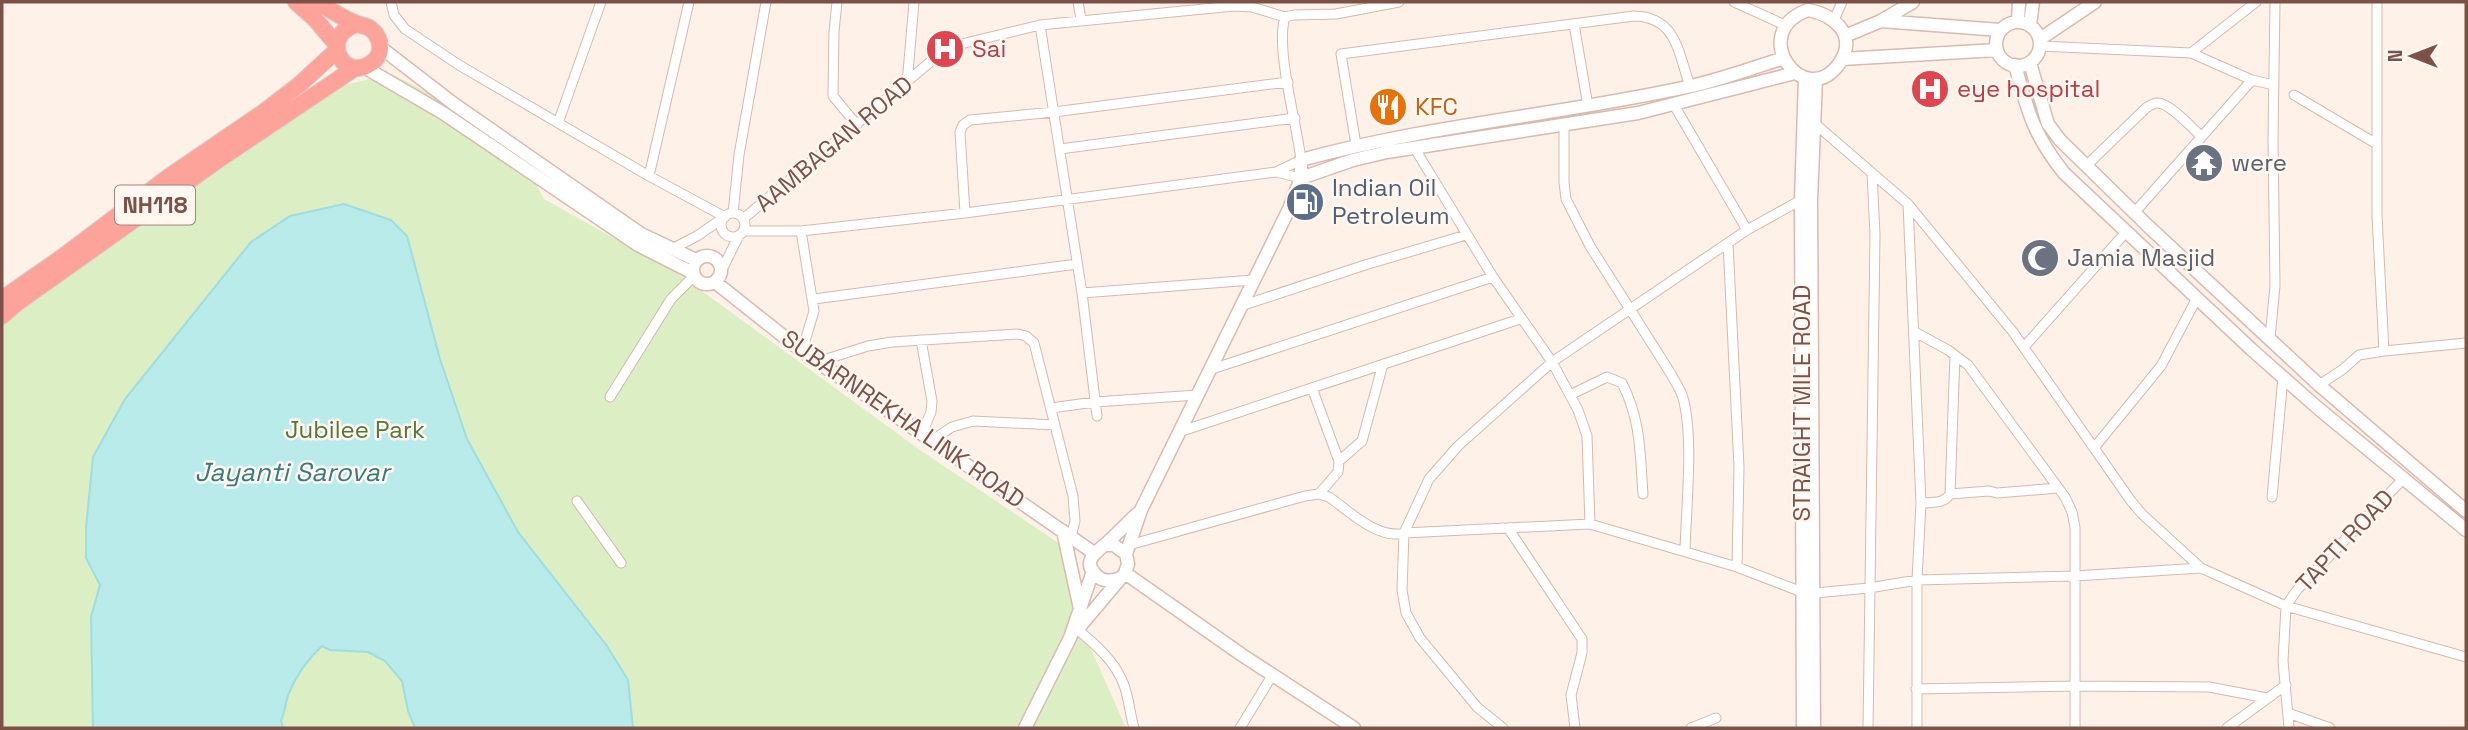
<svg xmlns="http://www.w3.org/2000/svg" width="2468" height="730" viewBox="0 0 2468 730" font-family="'Space Grotesk',sans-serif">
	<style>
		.green { fill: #dceec4 }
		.water { fill: #b9ebea; stroke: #9edede; stroke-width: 2 }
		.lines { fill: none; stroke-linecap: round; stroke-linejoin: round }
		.street-casing { stroke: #d5b9ae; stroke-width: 11 }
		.secondary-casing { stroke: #dabaae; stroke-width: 15 }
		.highway-casing { stroke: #dacfcc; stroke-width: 18 }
		.street { stroke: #fff; stroke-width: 9 }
		.secondary { stroke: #fff; stroke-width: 12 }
		.highway { stroke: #fea399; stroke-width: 16 }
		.labels { text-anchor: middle; stroke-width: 5; stroke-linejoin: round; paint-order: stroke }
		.shield { fill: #fff7f0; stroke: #a3847a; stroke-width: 2 }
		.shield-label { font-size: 23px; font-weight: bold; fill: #7c5248 }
		.health-label { font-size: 24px; fill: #be3a42; stroke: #fff7f0; text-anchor: start }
		.food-label { font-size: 24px; fill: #c56008; stroke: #fff7f0; text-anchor: start }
		.street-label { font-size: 24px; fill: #7c5248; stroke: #fff7f0 }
		.worship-label { font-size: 24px; fill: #5b616d; stroke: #fff7f0; text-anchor: start }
		.service-label { font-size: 24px; fill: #4e5e75; stroke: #fff7f0; text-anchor: start }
		.park-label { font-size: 24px; fill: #557739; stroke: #fff7f0 }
		.water-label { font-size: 26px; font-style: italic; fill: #377b7b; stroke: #fff7f0 }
	</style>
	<rect width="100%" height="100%" fill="#fef2e8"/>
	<!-- green -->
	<path class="green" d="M392,74L459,109L525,163L544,199L680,275L920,450L1072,552L1087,640L1126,728H2V325L265,121L318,91Z"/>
	<!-- water -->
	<path class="water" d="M344,204L391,220L407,236L440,359L467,439L518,532L607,646L628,680L633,728H415L408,711L402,681L385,661L368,652L330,650L322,646C308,659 296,676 289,693C285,702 286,711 281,720L283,728H93L91,617L100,585L86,558V528L93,457L125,399L251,242L290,216Z"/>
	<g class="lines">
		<defs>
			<path id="street" d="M391,2L394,15L405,29L459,65L649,176L725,217
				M837,2L834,32L833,96L857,125
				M1078,2L1081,19
				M1734,2L1785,25
				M1834,20L1842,2
				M1574,24L1588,106
				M1040,25L1082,293L1097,416
				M2040,46L2191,53L2252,80L2274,85
				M2191,53L2256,2
				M907,84L914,2
				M2294,95L2375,143
				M1674,105L1747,230
				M1813,122L1908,204L2013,332L2131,501L2142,514L2201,568
				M558,123L601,2
				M1564,125V182L1566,199L1590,246L1671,374C1675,382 1681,390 1683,398C1694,438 1686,508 1685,551
				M1356,145L1341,54L1634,16C1677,17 1678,53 1690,86
				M1060,149L1295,118
				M1415,149L1493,277L1552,362L1578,410L1587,436L1590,524
				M2086,166L2146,108C2149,106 2154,103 2157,103C2169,102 2192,128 2201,136
				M1276,172L1301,178
				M649,176L689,2
				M1908,204L1921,503L1917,580V728
				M733,213L739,155L766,2
				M965,213L960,132L963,125L970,120L1054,112L1288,82
				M2134,213L2252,80
				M721 225a12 12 0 1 1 24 0a12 12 0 1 1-24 0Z
				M743,219L935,58L957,45L1040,25L1234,6L1252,7L1285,17
				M744,231H801L965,213L1276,172L1301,160C1297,124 1275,49 1285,17L1294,15L1336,14L1399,2
				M801,231L814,311L802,351
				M1728,243L1739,467L1737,567
				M672,249L697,236L723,218
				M719,276L739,235
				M1082,293L1253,280
				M814,299L1077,264
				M1241,306L1365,265L1466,235
				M1915,332L1948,350L1968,365L2065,497L2072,512L2075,527V728
				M2270,338L2275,286L2273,138L2275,2
				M921,340L932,401L931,412L922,434
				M2024,347L2126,232
				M2384,351L2466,343
				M817,362L868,346L892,342L1018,334L1026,336L1034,343L1073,496L1075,521L1071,537
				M1209,370L1493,277
				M2319,385L2342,370L2359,355L2384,351L2377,216V2
				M1312,388L1339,461L1338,472L1319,494
				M1570,395L1607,377L1622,383C1641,420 1640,454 1643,494
				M610,397L671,299L694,276
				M1051,408L1095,402L1197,395
				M1179,432L1520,319
				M931,441L952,427L973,421L1055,425
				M2094,448L2161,366L2197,298
				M1339,461L1362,441L1383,364
				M1950,494L1989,491L1997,493L2058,488
				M2272,497L2283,377
				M577,501L621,563
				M1921,503C1933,502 1944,504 1950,494L1955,355
				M1508,528L1582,639V653L1571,695L1575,728
				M1129,545L1305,496L1319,494L1329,497C1349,511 1378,540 1404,533L1590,524L1737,567L1802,592L1815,593L1869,588L1917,580L2075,576L2201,568L2286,606L2466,657
				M1077,629C1096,645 1115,661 1124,685C1129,699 1130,714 1134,728
				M1916,689L2075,686L2209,687L2267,698
				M2288,713L2330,728
				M1240,728L1273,674
				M1503,728L1477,707L1420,638L1406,613L1402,590L1404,533L1429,479L1458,446L1552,362L1747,230L1801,200
				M1691,728L1716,718
				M1868,728L1875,235L1872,173
				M2227,728L2286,685
				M2289,728L2283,661L2286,606L2297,590L2403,479"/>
			<path id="secondary" d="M1808,10C1834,15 1859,35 1839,64C1804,112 1746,32 1808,10Z
				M1881,21L1913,2
				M2018,22L2019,2
				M1996 44a22 22 0 1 1 44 0a22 22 0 1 1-44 0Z
				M2030,25L2033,2
				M1845,36L1881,21L2000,30
				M2040,39L2095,2
				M380,47L454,104L641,234L696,260
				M1842,59L1997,50
				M2030,63L2048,124L2060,140L2148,226L2319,385L2466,511
				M2015,65C2028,112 2033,134 2064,173L2251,349L2319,409L2466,530
				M364,67L443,113L638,245L693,273
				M1301,178L1353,160L1387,152L1638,113L1795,73
				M693 270a14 14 0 1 1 28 0a14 14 0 1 1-28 0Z
				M715,282L802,351L1094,553
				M1063,531L1080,609
				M1126,554L1141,510L1289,209L1301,178V160C1428,125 1559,115 1687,87C1720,80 1752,68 1784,58
				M1125,573L1242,655L1354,728
				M1118,579C1110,581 1104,582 1097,576C1079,560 1100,550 1109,541C1119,532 1128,522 1138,513
				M1077,630L1125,573L1128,564L1126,554L1114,545H1106
				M1025,728L1070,638L1093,571
				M1803,728L1801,200L1805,78
				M1814,728L1811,200L1816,79"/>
			<path id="highway" d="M296,2L315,19L337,45
				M317,2C329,9 342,18 355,23C361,26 366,25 371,29C376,33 380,40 380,48C380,55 375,62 368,65C341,80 320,35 357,24
				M2,299L64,256L170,176L264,112L299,85L337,50
				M2,316L17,303L221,158L355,68"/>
		</defs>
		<!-- street casing -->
		<use href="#street" class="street-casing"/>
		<!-- secondary casing -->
		<use href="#secondary" class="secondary-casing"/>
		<!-- highway casing -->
		<use href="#highway" class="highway-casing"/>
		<!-- street -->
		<use href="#street" class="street"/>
		<!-- secondary -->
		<use href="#secondary" class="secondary"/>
		<!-- highway -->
		<use href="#highway" class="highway"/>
	</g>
	<!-- icons -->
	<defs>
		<symbol id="hospital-disc" viewBox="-11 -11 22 22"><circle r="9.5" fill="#e0444e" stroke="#fff7f0"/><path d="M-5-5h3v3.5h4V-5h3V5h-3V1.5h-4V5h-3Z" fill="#fff"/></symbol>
		<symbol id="restaurant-disc" viewBox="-11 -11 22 22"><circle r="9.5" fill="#e8710a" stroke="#fff7f0"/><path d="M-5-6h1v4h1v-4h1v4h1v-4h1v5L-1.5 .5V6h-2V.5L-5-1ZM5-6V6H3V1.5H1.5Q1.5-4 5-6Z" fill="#fff"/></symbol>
		<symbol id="temple-disc" viewBox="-11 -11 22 22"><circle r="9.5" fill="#6b7280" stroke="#fff7f0"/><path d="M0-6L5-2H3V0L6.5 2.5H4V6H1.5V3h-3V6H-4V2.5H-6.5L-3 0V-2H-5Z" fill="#fff"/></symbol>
		<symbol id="fuel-disc" viewBox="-11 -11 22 22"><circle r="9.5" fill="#5c6f8a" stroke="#fff7f0"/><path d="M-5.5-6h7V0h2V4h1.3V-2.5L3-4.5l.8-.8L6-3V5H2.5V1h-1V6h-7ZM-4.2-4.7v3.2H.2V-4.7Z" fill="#fff"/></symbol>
		<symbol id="mosque-disc" viewBox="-11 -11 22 22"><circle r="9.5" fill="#6b7280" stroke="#fff7f0"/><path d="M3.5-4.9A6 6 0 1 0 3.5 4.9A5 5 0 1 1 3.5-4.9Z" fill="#fff"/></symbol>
	</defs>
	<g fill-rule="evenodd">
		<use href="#hospital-disc" x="923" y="27" width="44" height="44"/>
		<use href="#hospital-disc" x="1908" y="67" width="44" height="44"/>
		<use href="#restaurant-disc" x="1366" y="85" width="44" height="44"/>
		<use href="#temple-disc" x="2182" y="141" width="44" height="44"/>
		<use href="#fuel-disc" x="1283" y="180" width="44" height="44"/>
		<use href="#mosque-disc" x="2018" y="236" width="44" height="44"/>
	</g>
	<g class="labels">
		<!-- shield labels -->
		<rect class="shield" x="115" y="185.5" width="80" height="39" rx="5"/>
		<g class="shield-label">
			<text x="155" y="213">NH118</text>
		</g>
		<!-- health labels -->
		<g class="health-label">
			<text x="972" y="57">Sai</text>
			<text x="1957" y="97">eye hospital</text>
		</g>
		<!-- food labels -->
		<g class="food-label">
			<text x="1415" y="115">KFC</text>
		</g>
		<!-- street labels -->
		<g class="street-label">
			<text transform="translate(834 144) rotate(-40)" y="8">AAMBAGAN ROAD</text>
			<text transform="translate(1802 403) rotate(-90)" y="8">STRAIGHT MILE ROAD</text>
			<text transform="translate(903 419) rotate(35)" y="8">SUBARNREKHA LINK ROAD</text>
			<text transform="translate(2345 541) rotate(-47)" y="8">TAPTI ROAD</text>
		</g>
		<!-- worship labels -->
		<g class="worship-label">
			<text x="2231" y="171">were</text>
			<text x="2067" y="266">Jamia Masjid</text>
		</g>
		<!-- service labels -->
		<g class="service-label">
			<text x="1332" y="196">Indian Oil<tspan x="1332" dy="28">Petroleum</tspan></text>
		</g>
		<!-- park labels -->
		<g class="park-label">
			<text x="355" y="438">Jubilee Park</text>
		</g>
		<!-- water labels -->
		<g class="water-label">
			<text x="292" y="481">Jayanti Sarovar</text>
		</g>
	</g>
	<!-- border -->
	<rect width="2468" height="730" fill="none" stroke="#7c5248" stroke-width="7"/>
	<!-- north arrow -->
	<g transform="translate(2412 56) rotate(270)" stroke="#fff7f0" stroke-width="5" paint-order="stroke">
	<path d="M0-5L12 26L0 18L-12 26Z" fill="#7c5248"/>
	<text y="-10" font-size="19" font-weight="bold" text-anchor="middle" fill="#7c5248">N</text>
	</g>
</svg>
